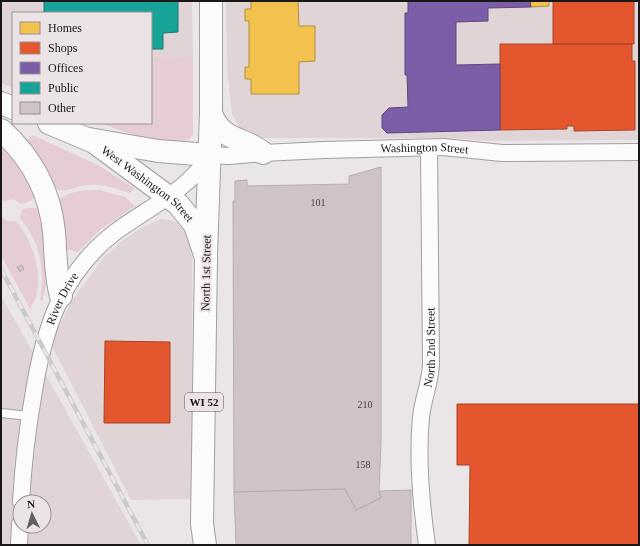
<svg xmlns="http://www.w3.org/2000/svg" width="640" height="546" viewBox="0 0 640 546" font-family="'Times New Roman',serif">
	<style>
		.built { fill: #e0d4d7; fill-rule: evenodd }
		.green { fill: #e6cdd5 }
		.homes { fill: #f2c14e; stroke: #b18e3e }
		.shops { fill: #e4572e; stroke: #a74427 }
		.offices { fill: #7b5ea7; stroke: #5e497c }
		.public { fill: #17a398; stroke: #187972 }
		.building { fill: #d0c3c8; stroke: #b2afb0 }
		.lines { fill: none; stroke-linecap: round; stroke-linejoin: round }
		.service-casing { stroke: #a29fa0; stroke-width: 10 }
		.minor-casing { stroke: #a29fa0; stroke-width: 18 }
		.secondary-casing { stroke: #a29fa0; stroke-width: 24 }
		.primary-casing { stroke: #a29fa0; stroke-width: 24 }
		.service { stroke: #fcfbfb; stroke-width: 8 }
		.minor { stroke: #fcfbfb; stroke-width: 16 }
		.secondary { stroke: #fcfbfb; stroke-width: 22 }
		.primary { stroke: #fcfbfb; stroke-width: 22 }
		.rail-casing { stroke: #cbcaca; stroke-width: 4.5 }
		.rail { stroke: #ece3e6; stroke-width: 3; stroke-dasharray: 9; stroke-linecap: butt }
		.labels { text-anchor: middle; stroke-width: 4; stroke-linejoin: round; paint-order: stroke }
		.number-label { font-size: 10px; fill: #484244 }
		.shield { fill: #ece3e6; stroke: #595456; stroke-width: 1 }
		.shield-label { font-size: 11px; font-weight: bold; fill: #1a1718 }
		.street-label { font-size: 12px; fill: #1a1718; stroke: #ece3e6 }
	</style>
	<rect width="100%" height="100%" fill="#eae5e7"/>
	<!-- built -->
	<path class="built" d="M1,1H192L193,56L151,57V13H13V87L1,83Z
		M226,1H639V140L488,141L450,138H256L240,129L232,114L227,68Z
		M161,219L170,220L177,223L183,230L189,241L192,257L193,499L131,500L52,346L56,332L73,299L104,257L122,241L141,228Z
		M1,296L65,409L141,545H1ZM20,502H44V526H20Z"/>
	<!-- green -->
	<path class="green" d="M193,56V134L190,139C168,148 124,132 103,124L151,123V57Z
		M32,135L98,165L134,188V190L129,193C116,188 103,184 89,185C78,185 65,194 55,189L25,143Z
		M1,138L37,196L29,202L21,204L13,199L4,201L1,198Z
		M100,190L125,197L135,206L100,230L77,253L71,250L63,249L58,201C68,190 86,190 100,190Z
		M30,208H41L47,281L42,301L40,300C45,269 41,243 20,218L22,209Z
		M1,217L8,221H16C34,243 48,283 30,309L1,255Z"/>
	<!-- homes -->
	<path class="homes" d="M251,1H298L299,26H315V61L299,62V94H251V79H245V67H249V21H245V9H251Z
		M530,1H549V6L531,7Z"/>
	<!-- shops -->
	<path class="shops" d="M553,1H634V44H553Z
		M500,44H632V61H635V130L574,131V126H567V129L500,130Z
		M105,341L170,342V423H104Z
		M457,404H639V545H469L470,465H457Z"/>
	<!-- offices -->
	<path class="offices" d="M408,1H530L531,7L488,8V21L456,22V65L500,64V130L387,133L382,128V115L389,108L408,107L407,75H405V13H408Z"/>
	<!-- public -->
	<path class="public" d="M44,1H178V32L163,33V49H151V13H44Z"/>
	<!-- building -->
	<path class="building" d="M381,167V442L379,491L381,498L356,510L345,489L234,492L233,201H235V181L247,180V186L349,184V176Z
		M22,265L24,269L20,272L17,267Z
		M345,489L356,510L381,498L379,491L411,490V545H236L234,492Z"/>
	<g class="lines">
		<defs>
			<path id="service" d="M1,413L29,416"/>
			<g id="minor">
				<path id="s1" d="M21,502C23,467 27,431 33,397C43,332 60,275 114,233C147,208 188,191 210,155L229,156L263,153L324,150L443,147L502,153L639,152"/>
				<path d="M19,545L20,524"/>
				<path id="s2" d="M427,545C421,503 417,459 421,417C423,398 431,381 431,363L429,148"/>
			</g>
			<path id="secondary" d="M211,113C221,142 245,137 263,153
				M89,139L158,151L210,155
				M206,255L211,113V1"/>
			<g id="primary">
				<path d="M1,103L13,108"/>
				<path id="s3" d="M49,123L94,142L178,204L195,225L206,258L202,524L205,545"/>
				<path d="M1,130C31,157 50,192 54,232C56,254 55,275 61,296"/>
			</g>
		</defs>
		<!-- service casing -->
		<use href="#service" class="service-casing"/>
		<!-- minor casing -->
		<use href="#minor" class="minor-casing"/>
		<!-- secondary casing -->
		<use href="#secondary" class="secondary-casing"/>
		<!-- primary casing -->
		<use href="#primary" class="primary-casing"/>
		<!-- service -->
		<use href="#service" class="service"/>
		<!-- minor -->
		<use href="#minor" class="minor"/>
		<!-- secondary -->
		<use href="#secondary" class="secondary"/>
		<!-- primary -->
		<use href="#primary" class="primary"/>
		<defs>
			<path id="rail" d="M1,269L148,545"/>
		</defs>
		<!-- rail casing -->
		<use href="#rail" class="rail-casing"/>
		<!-- rail -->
		<use href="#rail" class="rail"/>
	</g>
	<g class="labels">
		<!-- number labels -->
		<g class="number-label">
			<text x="318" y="206">101</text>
			<text x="365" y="408">210</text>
			<text x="363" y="468">158</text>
		</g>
		<!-- shield labels -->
		<rect class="shield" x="185" y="393" width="38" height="18" rx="3"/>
		<g class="shield-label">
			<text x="204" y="406">WI 52</text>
		</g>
		<!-- street labels -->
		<g class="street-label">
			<text dy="4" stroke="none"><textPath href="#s1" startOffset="633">Washington Street</textPath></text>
			<text dy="4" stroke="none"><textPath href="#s3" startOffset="117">West Washington Street</textPath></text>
			<text transform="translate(206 273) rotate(-89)" y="4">North 1st Street</text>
			<text dy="4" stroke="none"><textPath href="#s1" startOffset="209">River Drive</textPath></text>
			<text dy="4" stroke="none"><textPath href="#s2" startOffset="199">North 2nd Street</textPath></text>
		</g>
	</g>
	<!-- border -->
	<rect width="640" height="546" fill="none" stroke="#1a1718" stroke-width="4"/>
	<!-- legend -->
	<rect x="12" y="12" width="140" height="112" fill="#ece3e6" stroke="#989194"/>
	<rect x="20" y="22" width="20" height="12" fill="#f2c14e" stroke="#989194"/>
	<text x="48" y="32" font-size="12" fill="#1a1718">Homes</text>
	<rect x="20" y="42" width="20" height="12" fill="#e4572e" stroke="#989194"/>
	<text x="48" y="52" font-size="12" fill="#1a1718">Shops</text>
	<rect x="20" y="62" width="20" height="12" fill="#7b5ea7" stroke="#989194"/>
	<text x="48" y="72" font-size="12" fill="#1a1718">Offices</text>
	<rect x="20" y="82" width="20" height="12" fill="#17a398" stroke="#989194"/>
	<text x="48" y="92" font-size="12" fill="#1a1718">Public</text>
	<rect x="20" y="102" width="20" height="12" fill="#d0c3c8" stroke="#989194"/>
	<text x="48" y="112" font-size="12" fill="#1a1718">Other</text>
	<!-- north arrow -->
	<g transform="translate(32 514) rotate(355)"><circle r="19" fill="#ece3e6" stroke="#989194"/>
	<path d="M0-3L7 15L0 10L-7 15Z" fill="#635f60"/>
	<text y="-6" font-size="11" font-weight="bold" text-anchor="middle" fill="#1a1718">N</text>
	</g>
</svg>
